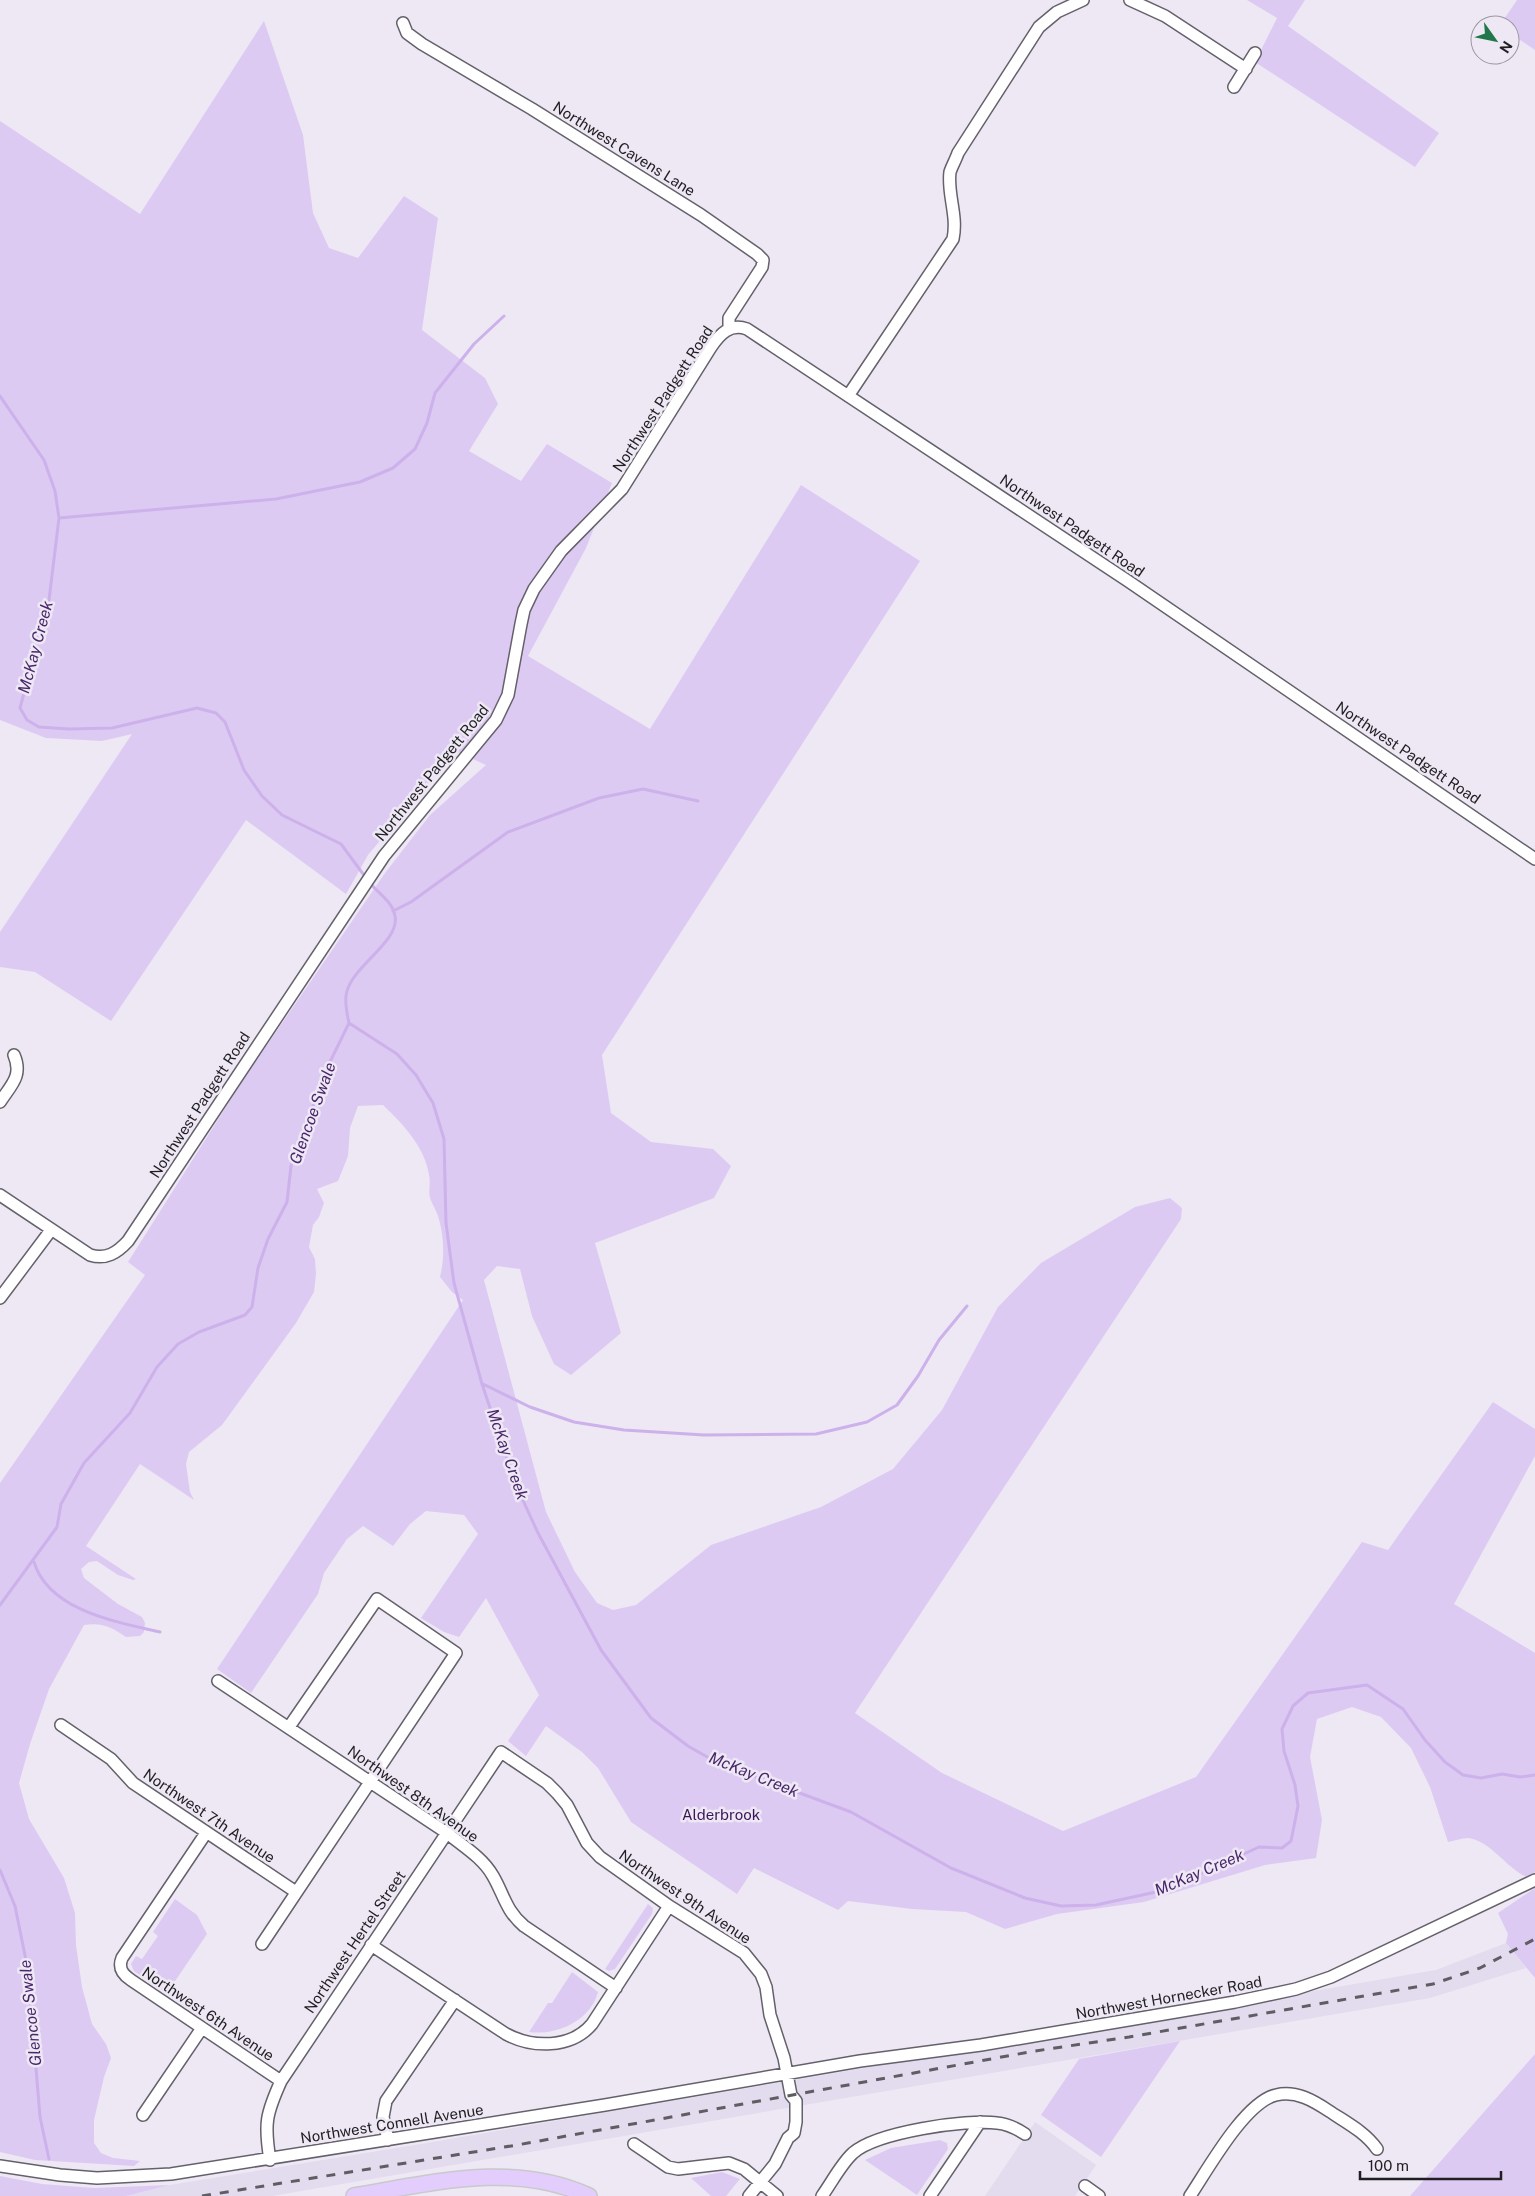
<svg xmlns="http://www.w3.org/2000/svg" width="1535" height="2196" viewBox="0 0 1535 2196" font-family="'Public Sans',sans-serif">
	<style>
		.built { fill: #e3dbee }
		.green { fill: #ddcaf3 }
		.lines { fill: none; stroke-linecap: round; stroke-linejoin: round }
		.stream { stroke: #ccb1eb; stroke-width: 3 }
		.minor-casing { stroke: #65616b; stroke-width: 14 }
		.major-casing { stroke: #c9c9ca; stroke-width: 18 }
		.minor { stroke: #fff; stroke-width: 11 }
		.major { stroke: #e3cdfc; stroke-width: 15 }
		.rail { stroke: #5f5d63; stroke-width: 3; stroke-dasharray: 9 9; stroke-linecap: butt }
		.labels { text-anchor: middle; stroke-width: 5; stroke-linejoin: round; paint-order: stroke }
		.street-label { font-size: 15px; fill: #201e22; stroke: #ede8f4 }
		.park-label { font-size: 15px; fill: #3c1659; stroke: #ede8f4 }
		.water-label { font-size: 16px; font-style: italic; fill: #4a266a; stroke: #ede8f4 }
	</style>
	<rect width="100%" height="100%" fill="#ede8f4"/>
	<!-- built -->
	<path class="built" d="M1506,1943L1526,1968L1430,1998L272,2196H126L170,2185L427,2143L1436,1970Z
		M1035,2122L1096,2165L1075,2196H985Z"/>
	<!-- green -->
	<path class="green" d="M1247,0H1305L1288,26L1439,133L1415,167L1255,62L1277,18Z
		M1517,0H1535V50L1510,33V25H1500Z
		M264,21L303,135L313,213L329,248L358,258L404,196L438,218L422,330L485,378L498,404L469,451L521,481L547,444L612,483L586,548L528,656L650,729L801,485L920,561L602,1055L611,1113L651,1142L713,1149L731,1166L714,1198L595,1243L621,1333L571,1375L554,1364L532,1316L520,1269L497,1266L484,1280L546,1512L575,1572L597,1603L613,1610L636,1605L711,1545L821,1507L893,1469L942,1410L998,1307L1041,1263L1135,1207L1170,1198L1182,1208L1181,1219L855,1713L942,1773L1063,1831L1196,1777L1362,1542L1388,1550L1493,1402L1535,1429V1456L1454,1604L1535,1653V1872L1527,1877C1508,1870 1490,1840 1468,1838C1462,1838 1454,1841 1448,1842L1430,1787L1411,1748L1381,1717L1352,1707L1317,1719L1310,1757L1322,1820L1316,1858L1265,1865L1144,1902L1057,1914L1005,1929L966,1912L912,1909L848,1901L838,1910L754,1868L737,1894L631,1822L598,1768L582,1752L546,1726L526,1756L508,1741L539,1695L486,1598L459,1637L444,1632L421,1618L478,1534L464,1515L426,1511L410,1524L393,1546L363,1526L347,1539L324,1573L318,1594L251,1693L217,1669L463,1300L452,1292L440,1277C445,1257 444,1235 438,1216C436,1210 432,1204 430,1198C428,1191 431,1182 429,1175C425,1147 402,1123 383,1105L358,1106L350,1128L348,1156L338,1181L317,1189L324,1203L319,1217L313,1225L309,1247L315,1259L316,1274L314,1292L296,1323L222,1425L189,1452L186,1464L190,1492L194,1500L140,1464L86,1546L136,1579L133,1580L118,1575L97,1561L89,1562L81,1569L84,1578L118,1604L142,1617L145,1623L144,1632L140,1636L126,1637C112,1627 102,1622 84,1625L49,1689L30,1744L19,1783L29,1819L64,1878L75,1913L76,1945L82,1987L92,2024L106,2044L111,2058L104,2077L94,2120V2143L101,2153L113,2158L140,2161L134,2166L35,2160L0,2152V1483L145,1275L128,1262L243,1080L385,873L430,815L486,765L455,751L368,855L346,894L246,820L111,1021L35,972L0,967V932L132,734L102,741L46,738L0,720V121L140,214Z
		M1535,1888V1978L1506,1943L1508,1934L1498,1913Z
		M175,1899L197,1915L207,1934L167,1993L134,1971L131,1964L136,1956L142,1959L158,1936L153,1932Z
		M648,1904L653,1908L652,1914L615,1969L609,1971L605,1969Z
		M572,1972L598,1992C591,2020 557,2036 529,2032L548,2003H552Z
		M1180,2041L1101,2157L1041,2115L1079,2059Z
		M1535,2054V2196H1410Z
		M940,2140L947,2143L948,2149L917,2195L865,2160L891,2148Z
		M722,2172L740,2179L726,2196H711L691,2178Z
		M0,2176L42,2184L94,2188L170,2185L126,2196H0Z"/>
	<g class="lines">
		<!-- stream -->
		<path class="stream" d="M0,396L44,460L55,491L59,518L48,608L33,646L31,667L20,708L27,720L39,727L69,729L112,728L197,708L216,713L225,722L244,770L262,796L282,815L341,844L366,878
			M59,518L276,499L360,482L393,468L415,449L427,423L435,393L474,344L504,316
			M370,883C378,893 393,902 395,916C400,943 349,967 346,996C345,1005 347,1014 349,1023L397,1054L416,1075L433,1103L444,1139L446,1223L454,1283L482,1384L516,1485L538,1533L601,1650L651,1718L688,1746L716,1762L851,1812L951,1868L1025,1898L1061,1906L1096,1905L1165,1890L1259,1847L1282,1848L1291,1841L1298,1806L1295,1785L1284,1751L1282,1729L1293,1706L1308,1693L1367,1685L1403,1709L1425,1740L1445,1762L1463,1775L1481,1778L1502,1774L1520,1777L1535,1775
			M393,911L411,902L508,832L599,798L643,789L698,801
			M483,1384L530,1407L574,1422L624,1430L704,1435L816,1434L867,1422L897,1405L918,1376L939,1340L967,1306
			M34,1562C49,1611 117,1622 160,1632
			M0,1605L57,1527L61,1504L84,1463L130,1413L157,1367L178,1344L199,1332L245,1315L252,1307L258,1268L268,1239L287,1202L291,1166L327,1068L349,1023
			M0,1870L15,1906L28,1970L40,2117L49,2159"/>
		<defs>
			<path id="minor" d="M1130,0L1165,16L1246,69
				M403,23L407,33L422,44L532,109L701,215L757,254L763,260L762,267L729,318V329
				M1234,87L1255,53
				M848,396L953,239C958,215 947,194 950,172C952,166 956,159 958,153L1039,27L1057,12L1083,0
				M0,1102C11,1085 23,1076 14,1055
				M0,1195L90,1255C106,1260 117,1253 128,1241L384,856L496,720L508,695L521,624L524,610L534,589L561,551L622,489L711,347C720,334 730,323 747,329L1128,581L1535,859
				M0,1298L51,1230
				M218,1681L447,1833C463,1846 483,1858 493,1876C504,1895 506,1911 524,1926L616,1988
				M61,1725L111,1759L133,1783L296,1892
				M206,1833L122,1958C118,1968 122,1974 131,1980L281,2081
				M262,1944L456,1653L377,1599L289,1727
				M371,1945L506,2034C532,2048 571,2049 592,2024L669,1906
				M143,2115L202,2028
				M388,2140L383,2117L386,2101L455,2000
				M634,2144L668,2167L678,2169L729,2163L744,2169L777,2196
				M270,2160C264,2124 266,2114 281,2081L501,1752L547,1783L557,1793L567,1805L587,1843L600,1857L669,1906L744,1953L761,1974L766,1987L770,2015L784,2058L791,2095L796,2101V2122L794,2133L788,2138L775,2164L749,2196
				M0,2166L60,2175L97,2178L171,2174L605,2105L860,2061L981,2045L1235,2002L1296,1989L1331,1977L1535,1880
				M1085,2186L1099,2196
				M822,2196C832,2182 841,2164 853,2153C877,2132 966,2119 997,2123C1008,2124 1016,2128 1025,2134
				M930,2196L980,2122
				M1190,2196C1208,2169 1245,2102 1276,2095C1296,2090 1314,2101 1329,2111C1347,2123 1365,2132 1377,2149"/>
			<path id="major" d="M354,2196C432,2183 514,2161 589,2196"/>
		</defs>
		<!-- minor casing -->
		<use href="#minor" class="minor-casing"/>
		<!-- major casing -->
		<use href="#major" class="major-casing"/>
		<!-- minor -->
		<use href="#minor" class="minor"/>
		<!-- major -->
		<use href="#major" class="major"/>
		<!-- rail -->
		<path class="rail" d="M202,2196L517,2145L1035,2051L1129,2037L1433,1984L1480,1968L1535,1939"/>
	</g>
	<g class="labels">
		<!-- street labels -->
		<g class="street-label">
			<text transform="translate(624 149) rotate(32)" y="5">Northwest Cavens Lane</text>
			<text transform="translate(663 399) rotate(-57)" y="5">Northwest Padgett Road</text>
			<text transform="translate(1072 526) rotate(34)" y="5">Northwest Padgett Road</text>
			<text transform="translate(1408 753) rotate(34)" y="5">Northwest Padgett Road</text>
			<text transform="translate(432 773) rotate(-51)" y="5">Northwest Padgett Road</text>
			<text transform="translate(200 1105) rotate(-57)" y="5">Northwest Padgett Road</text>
			<text transform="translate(413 1794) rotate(35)" y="5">Northwest 8th Avenue</text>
			<text transform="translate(209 1816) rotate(34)" y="5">Northwest 7th Avenue</text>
			<text transform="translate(685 1897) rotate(34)" y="5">Northwest 9th Avenue</text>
			<text transform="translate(355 1942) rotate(-56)" y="5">Northwest Hertel Street</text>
			<text transform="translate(1169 1998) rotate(-10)" y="5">Northwest Hornecker Road</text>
			<text transform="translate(208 2014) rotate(34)" y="5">Northwest 6th Avenue</text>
			<text transform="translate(392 2124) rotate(-9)" y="5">Northwest Connell Avenue</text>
		</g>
		<!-- park labels -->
		<g class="park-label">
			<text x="721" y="1820">Alderbrook</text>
		</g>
		<!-- water labels -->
		<g class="water-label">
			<text transform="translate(35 647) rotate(-75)" y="6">McKay Creek</text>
			<text transform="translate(312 1113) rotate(-70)" y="6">Glencoe Swale</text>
			<text transform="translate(508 1454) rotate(71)" y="6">McKay Creek</text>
			<text transform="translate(754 1774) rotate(22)" y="6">McKay Creek</text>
			<text transform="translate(1199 1872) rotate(-23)" y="6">McKay Creek</text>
			<text transform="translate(30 2013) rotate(-96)" y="6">Glencoe Swale</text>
		</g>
	</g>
	<!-- north arrow -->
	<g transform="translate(1495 40) rotate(123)"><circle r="24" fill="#ede8f4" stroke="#9b97a0"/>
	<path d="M0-4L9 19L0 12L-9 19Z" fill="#21774a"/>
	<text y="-8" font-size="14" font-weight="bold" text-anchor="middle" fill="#201e22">N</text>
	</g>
	<!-- scale -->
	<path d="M1360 2171v8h141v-8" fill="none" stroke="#201e22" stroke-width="2.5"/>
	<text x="1368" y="2171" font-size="15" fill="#201e22" stroke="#ede8f4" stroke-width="4" paint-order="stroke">100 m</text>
</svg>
